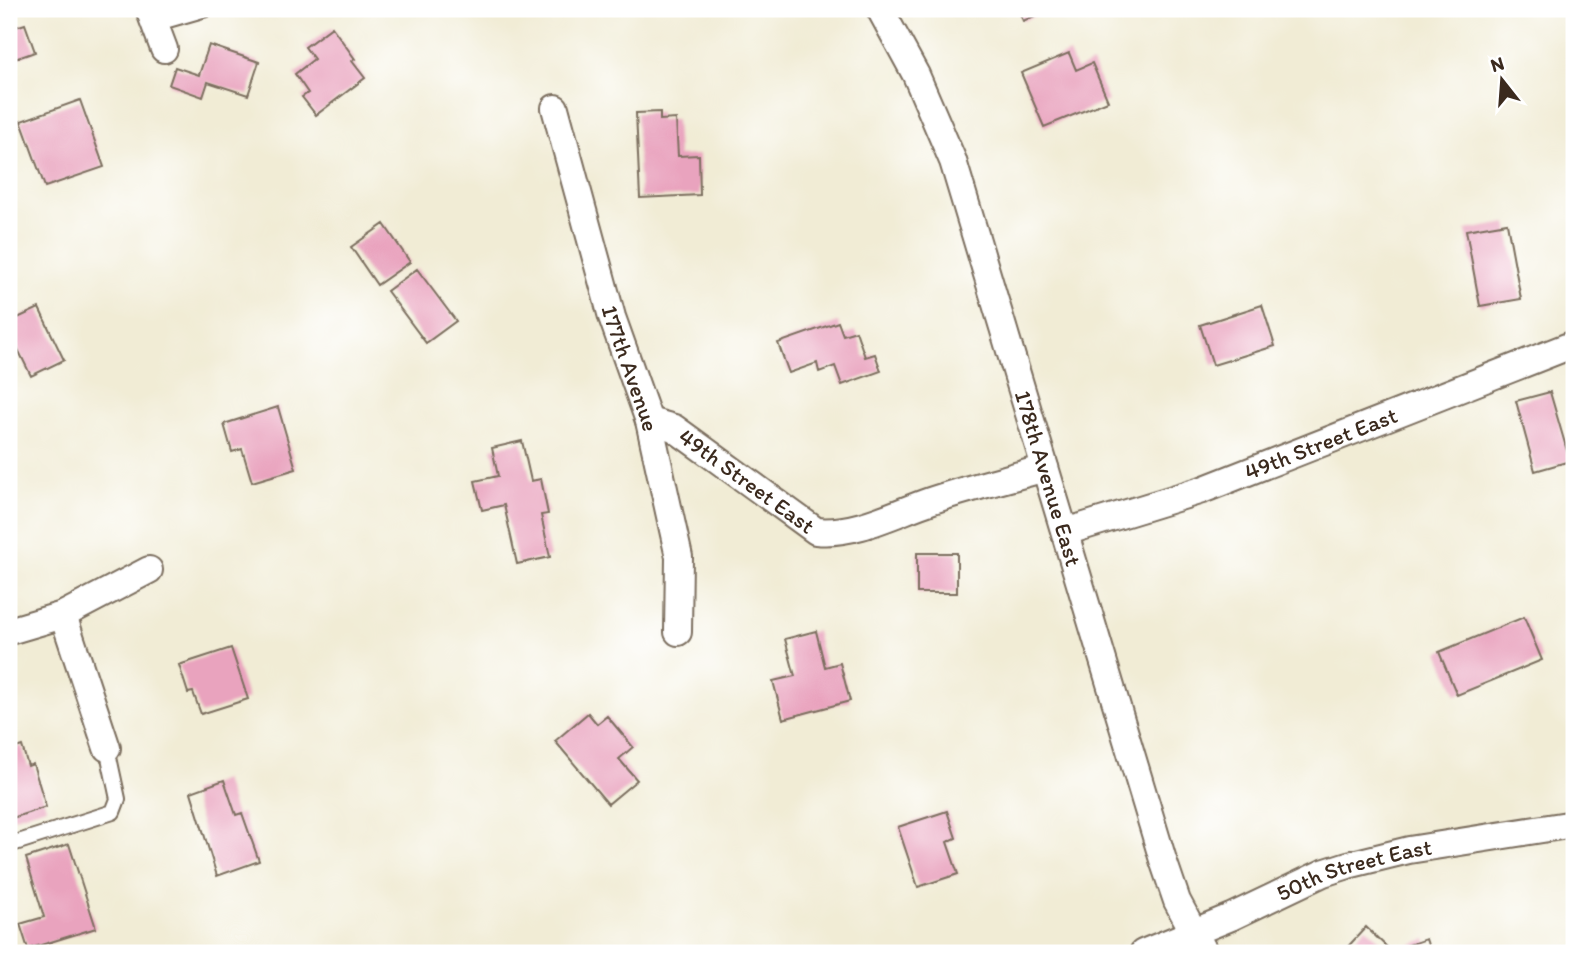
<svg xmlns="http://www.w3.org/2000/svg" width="1583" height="962" viewBox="0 0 1583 962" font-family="Itim,sans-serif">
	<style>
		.building { fill: #e9a3be }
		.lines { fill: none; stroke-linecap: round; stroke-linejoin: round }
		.lane-casing { stroke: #7b6e5e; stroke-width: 18 }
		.street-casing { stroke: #7b6e5e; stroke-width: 30 }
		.lane { stroke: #fff; stroke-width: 14 }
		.street { stroke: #fff; stroke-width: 26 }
		.labels { text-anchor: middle; stroke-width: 5; stroke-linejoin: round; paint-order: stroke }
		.street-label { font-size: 23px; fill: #3b2a1e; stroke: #fff }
	</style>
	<rect width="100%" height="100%" fill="#fff"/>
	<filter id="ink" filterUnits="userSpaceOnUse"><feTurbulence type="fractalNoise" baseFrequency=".0143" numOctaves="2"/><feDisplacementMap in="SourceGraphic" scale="14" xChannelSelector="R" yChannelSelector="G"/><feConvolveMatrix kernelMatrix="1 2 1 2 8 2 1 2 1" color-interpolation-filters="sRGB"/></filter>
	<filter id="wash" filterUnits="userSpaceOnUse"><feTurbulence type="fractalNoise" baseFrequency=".00686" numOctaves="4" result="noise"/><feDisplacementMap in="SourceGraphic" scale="28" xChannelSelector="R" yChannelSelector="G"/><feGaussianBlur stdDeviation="1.57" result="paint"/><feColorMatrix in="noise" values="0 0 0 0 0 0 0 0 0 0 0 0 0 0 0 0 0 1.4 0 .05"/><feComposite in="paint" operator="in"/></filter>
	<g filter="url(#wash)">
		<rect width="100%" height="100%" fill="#f1ecd5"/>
		<g id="blocks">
			<!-- building -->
			<path class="building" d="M1018,9H1051L1023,21Z
				M9,17L13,28L25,24L35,52L9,61Z
				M332,27L355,59L352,61L365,78L316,115L302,97L308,93L295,74L314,59L305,47Z
				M209,45L259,62L248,95L208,82L203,97L169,85L175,67L199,75Z
				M1069,53L1076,70L1092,63L1108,101L1044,127L1021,73Z
				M80,100L104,167L45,187L21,121Z
				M660,112V120L676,119L678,156L699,155L700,195L640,198L636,113Z
				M1507,223L1521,299L1480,306L1466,230Z
				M384,224L410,262L377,285L351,247Z
				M417,269L456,321L426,343L387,291Z
				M1262,305L1275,346L1213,365L1200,325Z
				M39,308L64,360L31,376L9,331V322Z
				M838,322L843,335L856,331L865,357L875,354L881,371L842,385L835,366L819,372L817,363L789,373L778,343Z
				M1550,392L1570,461L1535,471L1516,401Z
				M278,407L296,469L252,482L242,449L232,452L224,424Z
				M522,441L531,481L541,479L548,514L541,515L550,557L517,564L504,505L482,510L475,481L498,476L492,448Z
				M917,553H957V593H917Z
				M1524,617L1542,660L1457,695L1439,652Z
				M816,631L825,667L840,663L850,701L783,719L773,681L795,676L785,639Z
				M231,648L248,699L201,714L193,692L188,693L179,665Z
				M588,713L597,724L607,716L633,747L619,759L637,780L608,804L555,741Z
				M22,746L28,766L33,764L46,807L9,819V750Z
				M224,780L236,815L242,813L259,861L217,876L191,792Z
				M947,811L956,838L947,842L958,874L918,887L898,827Z
				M69,844L96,928L28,949L20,924L44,917L26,858Z
				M1366,927L1391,951L1426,939L1430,951L1441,947L1444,953H1342Z"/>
		</g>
	</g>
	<g filter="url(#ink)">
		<use href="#blocks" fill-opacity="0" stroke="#7b6e5e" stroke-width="2"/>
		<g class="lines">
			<defs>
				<path id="lane" d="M154,24L206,9
					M9,845L113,812L118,799L107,748"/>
				<g id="street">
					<path d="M149,9L164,49"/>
					<path id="s1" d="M880,9L916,75L953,161L1163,860L1177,901L1205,953"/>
					<path id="s2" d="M555,108L612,317L649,421L679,557L678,632"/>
					<path id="s3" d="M649,421L674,428L816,531C855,535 895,513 930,501C968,488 1007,479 1045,468"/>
					<path id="s4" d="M1065,532L1202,490L1574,344"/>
					<path d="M63,615L107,748"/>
					<path d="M9,631L63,615L149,570"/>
					<path id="s5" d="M1143,953L1231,917L1323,873L1348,865L1409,850L1574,824"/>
				</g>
			</defs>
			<!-- lane casing -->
			<use href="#lane" class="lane-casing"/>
			<!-- street casing -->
			<use href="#street" class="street-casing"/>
			<!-- lane -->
			<use href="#lane" class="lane"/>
			<!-- street -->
			<use href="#street" class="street"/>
		</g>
	</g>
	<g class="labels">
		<!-- street labels -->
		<g class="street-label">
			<text dy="8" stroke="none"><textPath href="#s2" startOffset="271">177th Avenue</textPath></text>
			<text dy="8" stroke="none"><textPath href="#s4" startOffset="271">49th Street East</textPath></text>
			<text dy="8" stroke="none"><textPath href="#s3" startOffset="116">49th Street East</textPath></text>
			<text dy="8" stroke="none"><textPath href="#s1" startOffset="500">178th Avenue East</textPath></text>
			<text dy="8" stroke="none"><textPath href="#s5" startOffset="228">50th Street East</textPath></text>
		</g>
	</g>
	<!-- margin -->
	<rect width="1583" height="962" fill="none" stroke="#fff" stroke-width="35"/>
	<!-- north arrow -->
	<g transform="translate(1502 80) rotate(343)" stroke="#ffffff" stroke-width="5" paint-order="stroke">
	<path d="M0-5L12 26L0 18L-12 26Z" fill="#3b2a1e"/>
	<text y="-10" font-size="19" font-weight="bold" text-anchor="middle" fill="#3b2a1e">N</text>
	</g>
</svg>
